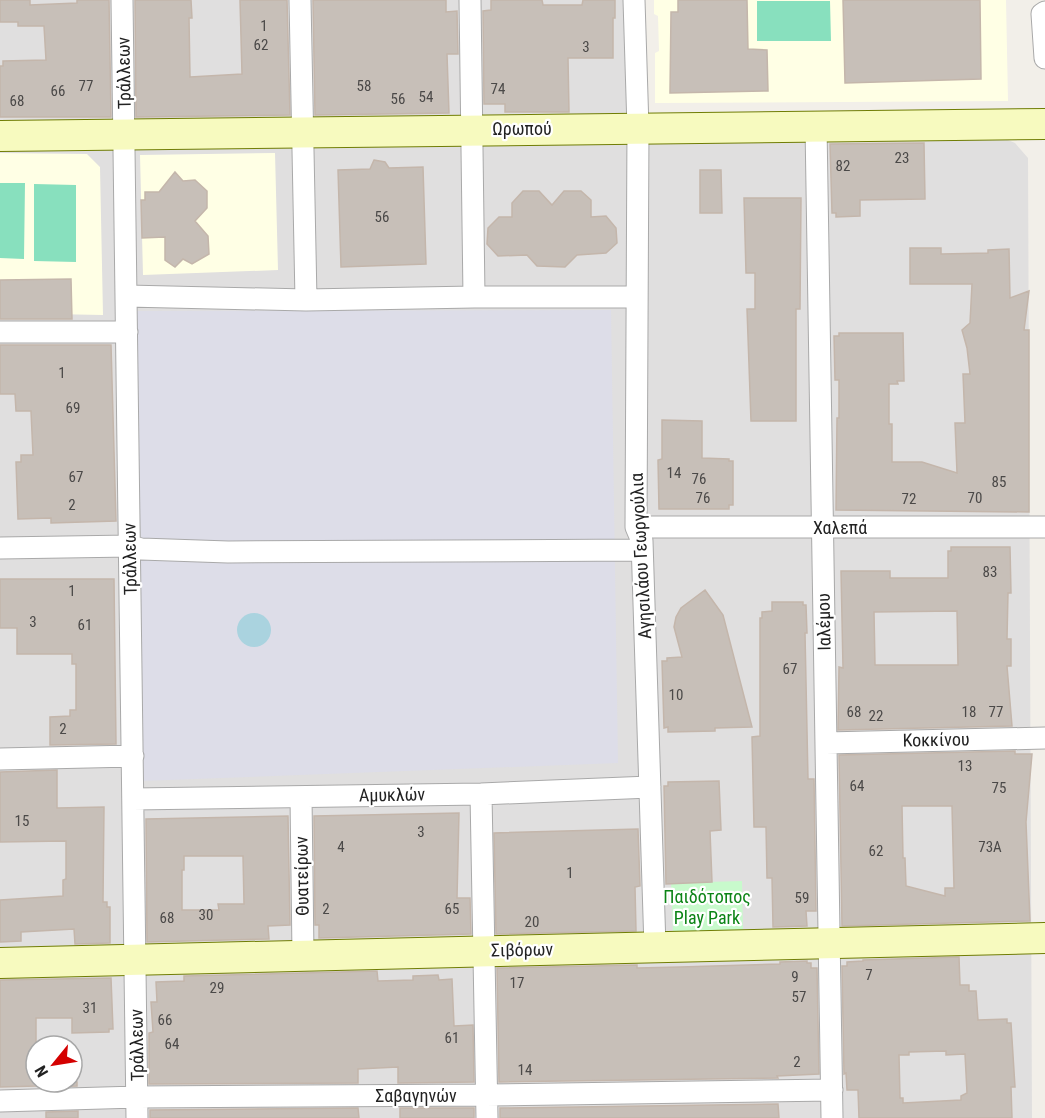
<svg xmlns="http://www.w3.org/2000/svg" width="1045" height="1118" viewBox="0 0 1045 1118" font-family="'Roboto Condensed',sans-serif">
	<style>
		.residential { fill: #e0dfdf; fill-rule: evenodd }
		.education { fill: #ffffe5 }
		.park { fill: #c8facc }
		.pitch { fill: #88e0be }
		.plaza { fill: #dddde8 }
		.water { fill: #aad3df }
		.building { fill: #c7bfb8; stroke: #c4b6ab; stroke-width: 1.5; fill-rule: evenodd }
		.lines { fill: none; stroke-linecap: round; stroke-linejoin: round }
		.street-casing { stroke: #a9a9a9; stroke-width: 23 }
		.secondary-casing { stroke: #707d05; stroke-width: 32 }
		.street { stroke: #fff; stroke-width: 21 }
		.secondary { stroke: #f7fabf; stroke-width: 30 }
		.labels { text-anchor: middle; stroke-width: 4.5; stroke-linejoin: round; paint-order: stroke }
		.number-label { font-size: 15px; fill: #4b4948 }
		.street-label { font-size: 18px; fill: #222; stroke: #fff }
		.park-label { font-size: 18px; fill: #0c8416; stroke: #fff }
	</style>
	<rect width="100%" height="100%" fill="#f2efe9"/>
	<!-- residential -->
	<path class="residential" d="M0,0H624L628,120L0,129Z
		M996,135L1015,143L1028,158L1032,1118H0V145ZM36,1046H72V1082H36Z"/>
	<!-- education -->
	<path class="education" d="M654,0H1006L1008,101L655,103V53L659,51L658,16L654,14Z
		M0,153L87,154L100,167L103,315L0,313Z
		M275,153L278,270L143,275L140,155Z"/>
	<!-- park -->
	<path class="park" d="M742,881L743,930L673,932L671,883Z"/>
	<!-- pitch -->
	<path class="pitch" d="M757,1H830L831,41H757Z
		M0,183H25L24,259L0,258Z
		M34,184L76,185V262L34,261Z"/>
	<!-- plaza -->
	<path class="plaza" d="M611,310L618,763L141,781V549L133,311Z"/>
	<!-- water -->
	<path class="water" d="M237 630a17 17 0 1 1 34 0a17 17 0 1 1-34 0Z"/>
	<!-- building -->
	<path class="building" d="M0,0H30V5L77,3V0H109L111,117H0V66H3V61L46,60L44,26H18V22H0Z
		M135,0H191L192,18H189L190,77L242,74L240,0H287L290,115L136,117Z
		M313,0H446V12L457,11L458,54H447L449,113L315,115Z
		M491,0H542L543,5H582L583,0H615V18H613V58H568L569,112H505V104H484L483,11L491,10Z
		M678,0H747L748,49L767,50L768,91L670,93L671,12H678Z
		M843,0H980L981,79L845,83Z
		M924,143L925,199L860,200V216L836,217V213H832L830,144Z
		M374,160L385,162L389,168L423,167L426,264L341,267L338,170L370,169Z
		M700,170H721L722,213H700Z
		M175,172L183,181L195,180L207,191V208L195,221L208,236L209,254L192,264L183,259L175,267L165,260V237L142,238L141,200H145V192H159Z
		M523,191H539L552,205L564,191H581L591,200V217L606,216L616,228L617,243L606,253L577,255L565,267L537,266L527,255L498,256L487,244L488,228L499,217H512V203Z
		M744,198H801L800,309H796V421H751L747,309H755V273H746Z
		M910,248H941V254L988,253V250L1009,249L1010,298L1029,291L1024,330H1029V512L836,510L837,418H839V380H835L834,336H839V333H903L904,381H897L898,384H889V424H892V462H922L957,473L955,423H965L963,374H970L967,348L962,330L970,323L972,284H910Z
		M71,279L72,319H0V280Z
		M0,345H111L116,521L51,523V518L18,519L16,462H21V455H33L31,411H16L15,394H0Z
		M662,420L702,421V458L729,459V461H733V505H729V509H659L658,460L662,459Z
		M951,547H1010L1011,593H1008L1007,639H1011V666H1007L1012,726L838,730L839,667L843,668L841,571H890V578H948V551H951ZM957,611L958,665H875L874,612Z
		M0,579H114L116,744L50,745V717L70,716V710H76V664H72V654H17V628H0Z
		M705,590L723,615L752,727L715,728V731L668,732V727L664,728L662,661H667V658L682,657L674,627L676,617L681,608Z
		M772,602H803V605H806L807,633H805L808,779H814L816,911H806L807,926L773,927L772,878H767L766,827H754L752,737L760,736V618H762V612L772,611Z
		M1015,751V754H1032L1026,822L1030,921L842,926L839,755ZM902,806H952L954,888H945V896L906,886L905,858H903Z
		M57,770V808L104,807L103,902H107V907H110V943L75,944L74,929L21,932V941L0,942V900L63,896V880L66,879V841L0,842V772Z
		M719,781L721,830L710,831L712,882L666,884L664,786H668V782Z
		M459,813L457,898H470L471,934L319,938V925H315L314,816Z
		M288,816L290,925L268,926L269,939L147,942L146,819ZM184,856H243L244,904H218L219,910H182V870H184Z
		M638,829L640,886L635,887L636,931L496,934L494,833Z
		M959,957L960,985H969V991H976L978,1020L1007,1019V1023H1011L1015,1087H1011L1012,1118H859L858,1090H847L846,1073L844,1074L842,966H847V962L863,961V960ZM946,1051V1055L965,1054L967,1093L961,1096V1100L903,1103V1098H900L899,1055H909V1052Z
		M807,961V963H811V968H817L819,1074L777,1076L778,1078L499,1082L497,968L637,965V968L680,967L780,964V962Z
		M377,971L378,981L413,980V976L438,975L439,980L452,979L454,1026L473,1025L474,1082L398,1083V1067L358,1069V1083L149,1084V1033L153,1032L151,1002H157L156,982L184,981V976Z
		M111,978L113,1029H109V1032L72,1033V1018H36V1086L0,1087V980Z
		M45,1082H77V1086L45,1087Z
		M778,1104L779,1118H500V1108Z
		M358,1108L359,1118H150V1110Z
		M400,1108H474V1118H400Z
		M78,1111V1118H46V1112Z"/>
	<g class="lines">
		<defs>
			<path id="street" d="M122,0L137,1118
				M300,0L306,300
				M470,0L474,297
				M634,0L638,128L636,527L642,541L655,947
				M1045,12L1042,14L1045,58
				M816,126L832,1118
				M127,296L306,300L474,297H637
				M0,332H127
				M636,527H1045
				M0,548L130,546L141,549L228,552L642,550
				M826,743L1045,738
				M0,759L133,756
				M481,794L487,1118
				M301,797L303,955
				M133,799L481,794L650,787
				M0,1101L137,1097L486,1095L832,1090"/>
			<path id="secondary" d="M0,136L1045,124
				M0,963L1045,938"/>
		</defs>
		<!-- street casing -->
		<use href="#street" class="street-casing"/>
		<!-- secondary casing -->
		<use href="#secondary" class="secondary-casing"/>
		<!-- street -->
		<use href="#street" class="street"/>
		<!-- secondary -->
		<use href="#secondary" class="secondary"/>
	</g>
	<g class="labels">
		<!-- number labels -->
		<g class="number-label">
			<text x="264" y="31">1</text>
			<text x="261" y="50">62</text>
			<text x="586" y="52">3</text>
			<text x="86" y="91">77</text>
			<text x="364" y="91">58</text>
			<text x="498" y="94">74</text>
			<text x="58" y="96">66</text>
			<text x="426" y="102">54</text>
			<text x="398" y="104">56</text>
			<text x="17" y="106">68</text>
			<text x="902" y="163">23</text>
			<text x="843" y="171">82</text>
			<text x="382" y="222">56</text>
			<text x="62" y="378">1</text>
			<text x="73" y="413">69</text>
			<text x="674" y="478">14</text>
			<text x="76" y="482">67</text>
			<text x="699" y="484">76</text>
			<text x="999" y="487">85</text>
			<text x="703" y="503">76</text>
			<text x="975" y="503">70</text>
			<text x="909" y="504">72</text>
			<text x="72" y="510">2</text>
			<text x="990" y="577">83</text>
			<text x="72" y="596">1</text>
			<text x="33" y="627">3</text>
			<text x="85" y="630">61</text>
			<text x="790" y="674">67</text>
			<text x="676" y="700">10</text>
			<text x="854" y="717">68</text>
			<text x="969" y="717">18</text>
			<text x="996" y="717">77</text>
			<text x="876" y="721">22</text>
			<text x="63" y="734">2</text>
			<text x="965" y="771">13</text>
			<text x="857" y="791">64</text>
			<text x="999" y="793">75</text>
			<text x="22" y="826">15</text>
			<text x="421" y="837">3</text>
			<text x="341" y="852">4</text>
			<text x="990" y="852">73Α</text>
			<text x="876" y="856">62</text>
			<text x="570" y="878">1</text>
			<text x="802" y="903">59</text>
			<text x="326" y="914">2</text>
			<text x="452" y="914">65</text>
			<text x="206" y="920">30</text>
			<text x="167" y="923">68</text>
			<text x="532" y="927">20</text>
			<text x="869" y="980">7</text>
			<text x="795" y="982">9</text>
			<text x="517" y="988">17</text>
			<text x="217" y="993">29</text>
			<text x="799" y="1002">57</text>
			<text x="90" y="1013">31</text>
			<text x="165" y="1025">66</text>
			<text x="452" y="1043">61</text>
			<text x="172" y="1049">64</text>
			<text x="797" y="1067">2</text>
			<text x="525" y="1075">14</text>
		</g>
		<!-- street labels -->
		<g class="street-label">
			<text transform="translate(124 73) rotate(-91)" y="6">Τράλλεων</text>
			<text x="522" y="135">Ωρωπού</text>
			<text x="840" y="534">Χαλεπά</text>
			<text transform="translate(641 556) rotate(-93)" y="6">Αγησιλάου Γεωργούλια</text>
			<text transform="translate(130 559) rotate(-91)" y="6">Τράλλεων</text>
			<text transform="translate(824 622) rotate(-91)" y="6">Ιαλέμου</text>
			<text transform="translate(936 740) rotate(-1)" y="6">Κοκκίνου</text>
			<text transform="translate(392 795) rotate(-1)" y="6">Αμυκλών</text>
			<text transform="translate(302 876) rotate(-91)" y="6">Θυατείρων</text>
			<text transform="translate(522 950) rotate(-1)" y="6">Σιβόρων</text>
			<text transform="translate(137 1045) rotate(-91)" y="6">Τράλλεων</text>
			<text x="416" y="1102">Σαβαγηνών</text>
		</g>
		<!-- park labels -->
		<g class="park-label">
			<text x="707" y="903">Παιδότοπος<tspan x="707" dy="21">Play Park</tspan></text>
		</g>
	</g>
	<!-- north arrow -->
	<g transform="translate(54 1064) rotate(240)"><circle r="28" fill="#ffffff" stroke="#a7a7a7" stroke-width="1.5"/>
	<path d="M0-4.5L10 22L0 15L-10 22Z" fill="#d40000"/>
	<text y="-9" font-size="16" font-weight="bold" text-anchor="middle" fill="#222222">N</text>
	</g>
</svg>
